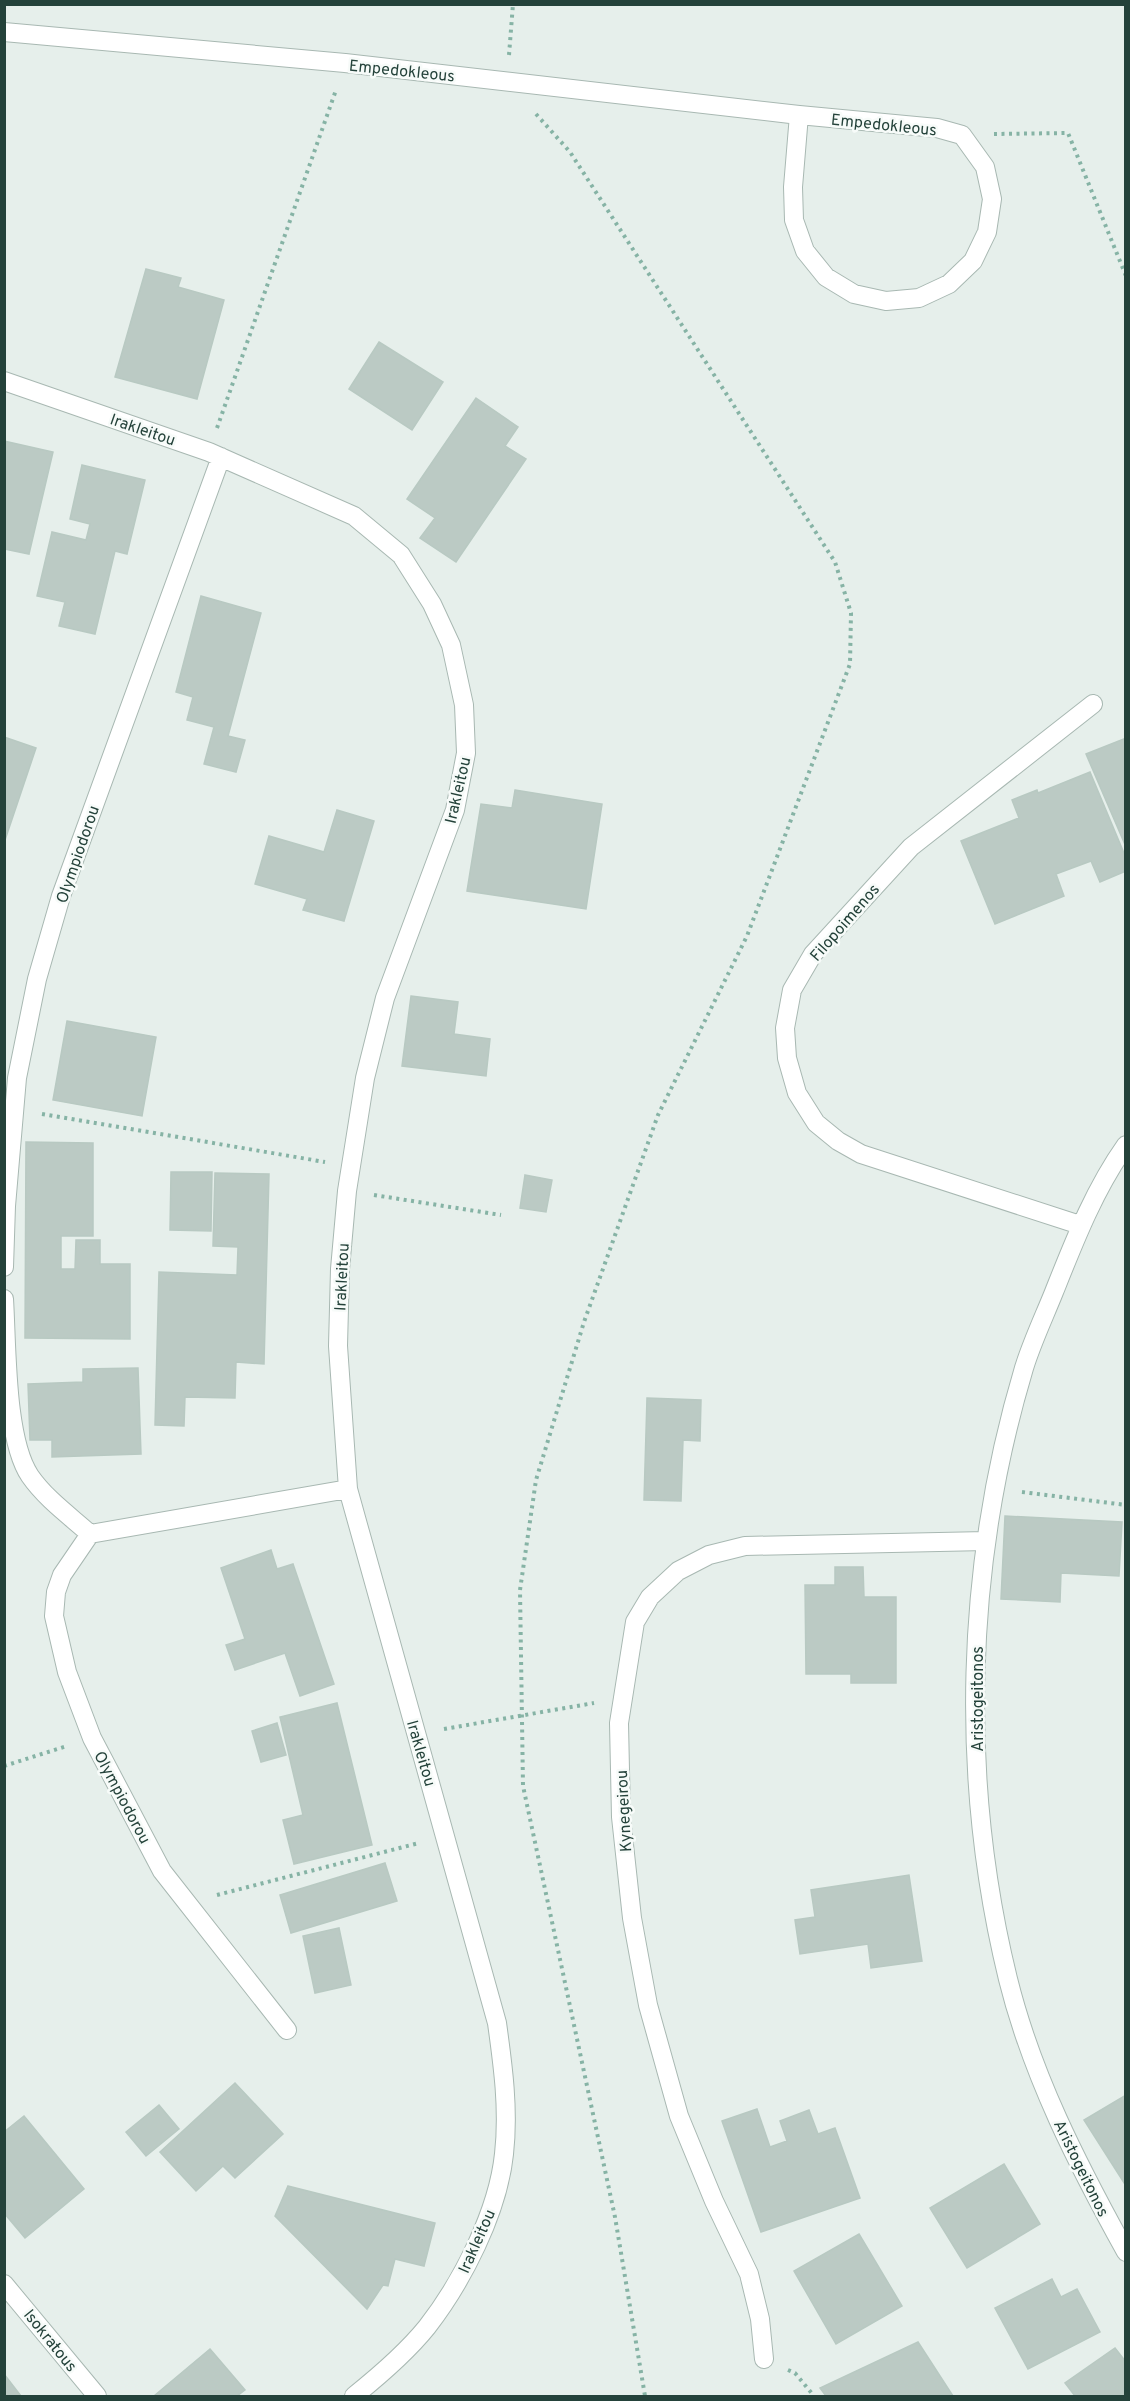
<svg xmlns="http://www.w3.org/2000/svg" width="1130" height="2401" viewBox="0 0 1130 2401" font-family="Overpass,sans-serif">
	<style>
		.building { fill: #bbcac4; stroke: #b8c9c2; stroke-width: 1.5 }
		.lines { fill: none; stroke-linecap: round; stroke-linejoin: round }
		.minor-casing { stroke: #a8b8b2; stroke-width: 20 }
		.path { stroke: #86b3a5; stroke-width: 4; stroke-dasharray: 3 4.5; stroke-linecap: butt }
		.minor { stroke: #fff; stroke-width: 18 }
		.labels { text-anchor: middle; stroke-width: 5; stroke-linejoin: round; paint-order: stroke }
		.street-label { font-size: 16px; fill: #24423a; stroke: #f7fbf9 }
	</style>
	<rect width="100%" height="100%" fill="#e6efeb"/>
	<!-- building -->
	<path class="building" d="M146,269L181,278L178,287L224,300L197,399L115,377Z
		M379,342L443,382L412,430L349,389Z
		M476,398L518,427L505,446L526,459L456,562L420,538L435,518L407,499Z
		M4,441L53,452L29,554L4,549Z
		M82,465L145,480L127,554L115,551L95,634L59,626L65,602L37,596L52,532L86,540L90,524L70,519Z
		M201,596L261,613L228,736L245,740L236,772L204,764L214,727L187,720L193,697L176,692Z
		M4,737L36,748L4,843Z
		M1126,738V847L1086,754Z
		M1090,772L1126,858V871L1100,882L1091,861L1056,874L1064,896L995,924L961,841L1019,818L1012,800L1037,790L1038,793Z
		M515,790L602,804L586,909L467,891L481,804L512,808Z
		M337,810L374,821L344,921L303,910L307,899L255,884L269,836L324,852Z
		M411,996L458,1002L454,1034L490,1039L486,1076L402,1066Z
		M67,1021L156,1037L142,1116L53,1100Z
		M26,1142L93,1143V1236H61V1269H75L76,1240H100V1264H130V1339L25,1338Z
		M171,1172H212L211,1231L170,1230Z
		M215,1173L269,1174L264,1364L236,1362L235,1398L185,1397L184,1426L155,1425L159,1272L237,1275L238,1247L213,1246Z
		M525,1175L552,1180L546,1212L520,1208Z
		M138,1368L141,1454L52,1457V1440H30L28,1384L83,1382V1369Z
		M647,1398L701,1400L700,1441L683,1440L681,1501L644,1500Z
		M1005,1516L1122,1522L1119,1576L1061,1573L1060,1602L1001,1599Z
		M271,1550L277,1569L293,1564L334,1684L300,1696L285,1653L235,1670L226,1645L245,1639L221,1568Z
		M835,1567H863L864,1597H896V1683H851V1674H806L805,1585H835Z
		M337,1703L372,1845L294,1864L283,1820L303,1815L280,1717Z
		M277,1723L286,1755L261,1762L252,1731Z
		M385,1863L397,1901L291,1933L280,1895Z
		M909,1875L922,1961L871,1968L868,1944L800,1954L795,1920L815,1917L811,1890Z
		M339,1928L351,1985L315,1993L303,1936Z
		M235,2083L283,2134L235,2178L223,2166L196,2191L160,2152Z
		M1126,2095V2186L1084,2120Z
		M159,2105L179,2129L146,2156L126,2132Z
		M757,2109L770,2147L787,2141L780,2121L809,2110L818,2134L835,2128L860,2198L761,2232L722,2121Z
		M24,2116L84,2189L25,2238L4,2213V2132Z
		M1004,2164L1040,2224L967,2268L930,2208Z
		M288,2186L435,2223L424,2266L395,2259L388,2286L383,2285L367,2309L275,2216Z
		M859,2234L902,2306L836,2344L794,2271Z
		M1052,2279L1061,2297L1077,2289L1100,2332L1028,2369L995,2308Z
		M918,2342L953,2396H826L820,2388Z
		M1115,2348L1126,2362V2396H1075L1065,2383Z
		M210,2349L245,2390L237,2396H154Z
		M4,2374L21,2396H4Z"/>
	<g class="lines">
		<defs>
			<path id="minor" d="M4,32L345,63L799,115L937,128L962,135L985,167L992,199L987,232L973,261L949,284L919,298L886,301L854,294L826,277L805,251L794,220L793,187L799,115
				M4,381L209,452L354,516L401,555L432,604L451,645L464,705L466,753L455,810L385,998L365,1078L347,1191L340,1269L338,1346L348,1489L497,2023C503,2066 509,2110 504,2154C498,2212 462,2282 427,2327C406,2353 379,2376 354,2396
				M1126,1145C1094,1190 1074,1242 1054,1292C1044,1317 1032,1342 1024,1368C965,1565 959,1779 1008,1979C1032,2076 1078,2165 1126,2252
				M1080,1225L861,1154L838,1141L816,1123L797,1093L787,1058L785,1028L792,990L813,954L911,847L1093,704
				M4,1267L6,1206L17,1078L37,979L61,896L221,457
				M4,1299C7,1345 5,1439 30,1476C46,1499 70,1516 90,1534
				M287,2030L162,1871L92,1738L67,1672L54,1616L56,1592L62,1575L90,1534L348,1489
				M4,2284L97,2396
				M764,2359L760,2319L749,2274L714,2201L679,2116L648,2005L632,1918L621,1817L619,1723L635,1622L650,1597L678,1571L709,1555L745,1546L986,1541"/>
		</defs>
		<!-- minor casing -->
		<use href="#minor" class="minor-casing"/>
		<!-- path -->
		<path class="path" d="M509,55L513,4
			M536,114L570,152L835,562L851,613L850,664L747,936L658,1115L584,1322L536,1480L520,1590L523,1786L615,2217L645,2396
			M994,134L1068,133L1126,276
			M217,428L336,90
			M42,1114L325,1162
			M374,1195L501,1215
			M1022,1492L1126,1505
			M444,1729L594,1703
			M4,1766L67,1746
			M217,1895L419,1843
			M788,2370L795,2373L814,2396"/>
		<!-- minor -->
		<use href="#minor" class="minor"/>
	</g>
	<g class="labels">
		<!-- street labels -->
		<g class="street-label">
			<text transform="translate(402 70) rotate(6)" y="6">Empedokleous</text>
			<text transform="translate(884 124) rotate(6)" y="6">Empedokleous</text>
			<text transform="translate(143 429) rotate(19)" y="6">Irakleitou</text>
			<text transform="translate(457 790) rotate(-77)" y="6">Irakleitou</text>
			<text transform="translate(77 854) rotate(-71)" y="6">Olympiodorou</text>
			<text transform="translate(844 922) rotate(-49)" y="6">Filopoimenos</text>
			<text transform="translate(341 1277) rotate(-87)" y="6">Irakleitou</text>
			<text transform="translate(977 1699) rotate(-90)" y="6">Aristogeitonos</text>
			<text transform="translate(422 1753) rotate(74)" y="6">Irakleitou</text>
			<text transform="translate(123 1797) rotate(62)" y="6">Olympiodorou</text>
			<text transform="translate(623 1811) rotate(-93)" y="6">Kynegeirou</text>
			<text transform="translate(1082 2168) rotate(64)" y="6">Aristogeitonos</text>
			<text transform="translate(476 2241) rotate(-66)" y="6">Irakleitou</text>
			<text transform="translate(51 2340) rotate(51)" y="6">Isokratous</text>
		</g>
	</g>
	<!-- border -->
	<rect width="1130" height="2401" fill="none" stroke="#24423a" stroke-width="12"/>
</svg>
